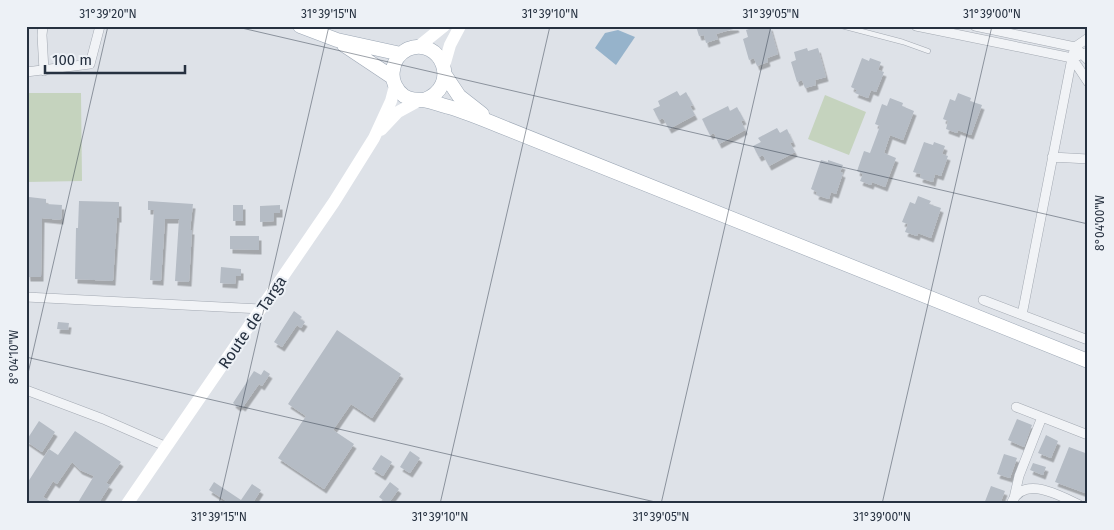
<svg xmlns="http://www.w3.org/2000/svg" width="1114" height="530" viewBox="0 0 1114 530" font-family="'Fira Sans',sans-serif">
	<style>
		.green { fill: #c5d3be }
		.water { fill: #96b3cb }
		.building { fill: #b5bcc5; filter: url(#shadow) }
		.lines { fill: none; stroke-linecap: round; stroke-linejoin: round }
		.lane-casing { stroke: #a3a9b2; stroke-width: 5.5 }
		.street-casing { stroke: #a3a9b2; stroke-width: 10 }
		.primary-casing { stroke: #9ca7b5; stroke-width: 15 }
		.lane { stroke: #f1f3f6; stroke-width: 4.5 }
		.street { stroke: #f1f3f6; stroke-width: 9 }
		.secondary { stroke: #fff; stroke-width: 12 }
		.primary { stroke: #fff; stroke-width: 14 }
		.ticks { fill: none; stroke: #263140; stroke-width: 1; stroke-opacity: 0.45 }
		.labels { text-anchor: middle; stroke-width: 4; stroke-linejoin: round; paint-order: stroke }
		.street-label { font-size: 16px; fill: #263140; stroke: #edf1f6 }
		.neatline { fill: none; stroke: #263140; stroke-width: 2 }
		.ticks-label { font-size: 12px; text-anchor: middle; fill: #263140 }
	</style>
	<defs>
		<filter id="shadow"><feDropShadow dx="2.5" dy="4.5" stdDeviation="0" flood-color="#0004"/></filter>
	</defs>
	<rect width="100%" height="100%" fill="#dee2e8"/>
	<!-- green -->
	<path class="green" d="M26,93H81L82,181L26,182Z
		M825,95L866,112L849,155L808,139Z"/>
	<!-- water -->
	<path class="water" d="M618,30L635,37L616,65L595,48L605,33Z"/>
	<!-- building -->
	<path class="building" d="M696,26H736L737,28L716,34L718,39L706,43L704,35L699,36Z
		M758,26L760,29L770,26L778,54L767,58L768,62L757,66L754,58L749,60L743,39L748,37L746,30Z
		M807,48L808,51L818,48L826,77L815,80L816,85L805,88L802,80L797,82L791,62L796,60L794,52Z
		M862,58L869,61L870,58L881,62L878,70L884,72L876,92L871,90L868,98L855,93L857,90L851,87Z
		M677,91L680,96L686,92L693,105L690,106L695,115L669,129L663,118L659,120L653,109L660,106L658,101Z
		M958,93L971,98L970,101L982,105L971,135L958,130L957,133L946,129L948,121L943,119L950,99L955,101Z
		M890,98L903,103L902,106L914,111L903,140L890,135L884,153L896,158L885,187L872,182L871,185L860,181L863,174L857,171L864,151L870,153L873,145L880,126L875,124L882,104L887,106Z
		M728,106L730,111L737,107L744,120L741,121L745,130L719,144L714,133L710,135L702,119Z
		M777,128L780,133L787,129L793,142L790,143L795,152L769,166L763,155L759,157L753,146L761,142L758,138Z
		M924,142L933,145L934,142L945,146L942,154L948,156L941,176L935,174L933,182L920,178L921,174L913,172Z
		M821,160L828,162V160L843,165L840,172L843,173L836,194L831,192L829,199L816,195L817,192L811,189Z
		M918,196L931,201L929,204L941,208L931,238L918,233L917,236L905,232L908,224L902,222L910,202L915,204Z
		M29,197L46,199V204L62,205L61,220L42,218L41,277H28L27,269Z
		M79,201L119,202V218H117L113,281L75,279L76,228H78Z
		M148,201L193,204L190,230H192L189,282L175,281L179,219H165L161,281L150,280L154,210H148Z
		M233,205H243V221H233Z
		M280,205V213H274V221L260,222V206Z
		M230,236H259V250L230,249Z
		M221,267L241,269V276H236L235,284L220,283Z
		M294,311L302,317L300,319L305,322L301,328L297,325L282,347L274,342Z
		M58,322L69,323L68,330L57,329Z
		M337,330L401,374L372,418L351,404L333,430L354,444L324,489L278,458L306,416L288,404Z
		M264,370L270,374L262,386L259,384L243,407L240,405L238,407L233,403L254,371L261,375Z
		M1017,419L1032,425L1024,447L1008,440Z
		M39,421L55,432L42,452L26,441Z
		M75,431L121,462L106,483L110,485L98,504H77L94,476L80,470L72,462L57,484L53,481L43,497L55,504H26V485L49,449L58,455Z
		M1046,435L1058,441L1051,458L1038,453Z
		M1069,447L1088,454V494L1055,482Z
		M410,451L420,458L410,473L400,467Z
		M1004,454L1017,458L1010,478L997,474Z
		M381,455L392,462L383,476L372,469Z
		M1033,463L1046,467L1043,475L1030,470Z
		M214,482L241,500L252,484L261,490L252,504H231L209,490Z
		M390,482L399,489L388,504L379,497Z
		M991,486L1005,491L1000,504H984Z"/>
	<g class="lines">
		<defs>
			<path id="lane" d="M842,26L903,42L928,51"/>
			<path id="street" d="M43,26L42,35L44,71
				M916,26L1072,58L1088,52
				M975,26L1075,47L1088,60
				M1072,58L1088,82
				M26,72L90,64L100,26
				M1052,157L1088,159
				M26,297L261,309
				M983,300L1088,340
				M1022,315L1072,58L1075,47L1088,38
				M26,390L103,419L167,447
				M1016,407L1088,435
				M1014,498L1019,476L1042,417
				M1011,504C1023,474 1058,495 1078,504"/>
			<path id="primary" d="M300,26L337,40L401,54
				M344,45L392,77
				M445,75L459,96L482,114
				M424,100C462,86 441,36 408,49C400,53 394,61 393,70C391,80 396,90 404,96C411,100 416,100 423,100C431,101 441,105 449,107C466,112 483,119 500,126L1088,361"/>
		</defs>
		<!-- lane casing -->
		<use href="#lane" class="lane-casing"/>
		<!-- street casing -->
		<use href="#street" class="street-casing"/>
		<!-- primary casing -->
		<use href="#primary" class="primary-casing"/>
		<!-- lane -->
		<use href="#lane" class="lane"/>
		<!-- street -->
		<use href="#street" class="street"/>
		<!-- secondary -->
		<path class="secondary" d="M418,47L444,26
			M444,66L450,45L460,26
			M381,130L398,112L420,100
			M127,504L334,202L374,138L391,101L395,86"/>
		<!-- primary -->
		<use href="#primary" class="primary"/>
	</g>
	<!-- ticks -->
	<path class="ticks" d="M233,26L1088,224M26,357L664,504M26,382L108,26M219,504L329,26M440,504L550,26M661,504L771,26M882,504L992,26"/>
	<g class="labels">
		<!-- street labels -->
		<g class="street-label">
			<text transform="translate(252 322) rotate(-56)" y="6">Route de Targa</text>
		</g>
	</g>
	<!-- border -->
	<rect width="1114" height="530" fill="none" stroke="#edf1f6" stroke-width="55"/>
	<!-- scale -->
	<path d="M45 65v8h140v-8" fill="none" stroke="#263140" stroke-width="2.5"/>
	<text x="52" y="65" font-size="15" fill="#263140" stroke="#edf1f6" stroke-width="4" paint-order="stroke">100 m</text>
	<rect x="28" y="28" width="1058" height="474" class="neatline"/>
	<g class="ticks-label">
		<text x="108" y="18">31°39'20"N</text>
		<text x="329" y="18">31°39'15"N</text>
		<text x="550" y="18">31°39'10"N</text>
		<text x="771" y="18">31°39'05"N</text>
		<text x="992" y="18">31°39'00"N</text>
		<text transform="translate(1100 223) rotate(-90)" y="4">8°04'00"W</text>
		<text transform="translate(14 357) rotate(-90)" y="4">8°04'10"W</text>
		<text x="219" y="521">31°39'15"N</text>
		<text x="440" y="521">31°39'10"N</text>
		<text x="661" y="521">31°39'05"N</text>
		<text x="882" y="521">31°39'00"N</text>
	</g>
</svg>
